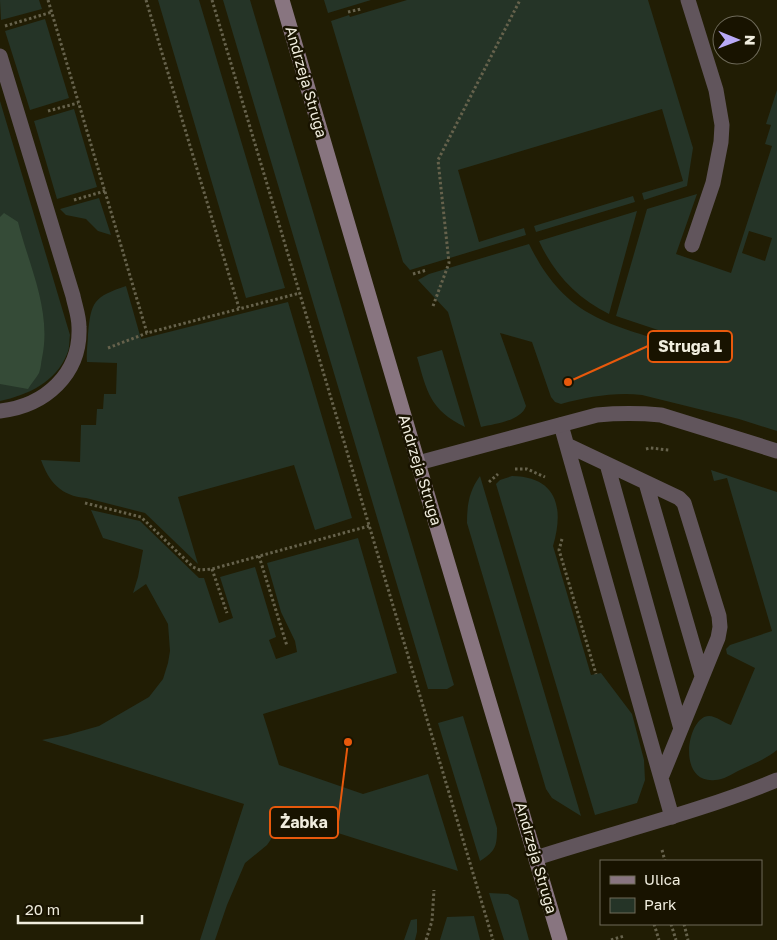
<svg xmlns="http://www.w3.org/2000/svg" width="777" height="940" viewBox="0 0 777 940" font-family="'Golos Text',sans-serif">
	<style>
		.green { fill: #253427; fill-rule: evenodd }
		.forest { fill: #354b37 }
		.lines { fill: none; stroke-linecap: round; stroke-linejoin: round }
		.path { stroke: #66624c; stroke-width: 3; stroke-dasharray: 2.5 2.5; stroke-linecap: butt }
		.lane { stroke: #61555c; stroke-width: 15 }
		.street { stroke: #61555c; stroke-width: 15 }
		.secondary { stroke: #887580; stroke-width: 15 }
		.labels { text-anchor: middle; stroke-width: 5; stroke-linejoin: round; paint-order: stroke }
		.street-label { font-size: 15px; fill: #f0edde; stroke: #181300 }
		.leader { fill: none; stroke: #e8590c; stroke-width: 2 }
		.callout-dot { fill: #e8590c; stroke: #181300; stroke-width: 2 }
		.callout { fill: #181300; stroke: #e8590c; stroke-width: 2 }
		.callout-label { font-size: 16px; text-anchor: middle; font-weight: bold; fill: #f0edde }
	</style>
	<rect width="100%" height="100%" fill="#211d04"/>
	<!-- green -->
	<path class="green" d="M0,0H39L42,9L1,20Z
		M158,0H199L285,288L246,298Z
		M223,0H250L454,685L447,689H428Z
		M324,0H371L328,13Z
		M407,0H648L693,148L687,186L644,200L642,193L683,181L662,109L458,170L479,242L524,228L526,235L410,270L403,262L331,21L349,15L350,17Z
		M45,19L69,98L30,110L5,31Z
		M777,90V431L739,419L642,395C614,392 588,397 561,404L555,402L551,397L532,342L500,333L526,406C521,421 495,424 481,427L448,312L418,280L429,274L529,244C562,311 600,323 668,342L670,334L616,316L647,209L697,194L676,254L731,273L772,146L765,144L771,125L766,124ZM749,231L772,238L765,261L742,253Z
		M0,101L70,335C69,341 70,348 67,354C56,382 28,395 0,401Z
		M74,109L97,187L57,199L34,121Z
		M633,196L635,202L536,232L534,226Z
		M99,198L111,235L98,231L86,219L66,215L60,209Z
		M637,211L634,222L609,314C577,298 554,274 539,241Z
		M126,286L141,339L288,302L352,518L315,530L294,465L178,497L198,564L145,513L86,498C61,496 49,482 41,460L80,462L81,425H96L97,409H103L104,394H116L117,363L87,362C86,352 88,343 88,334C91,301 94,297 126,286Z
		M442,350L465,427C430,410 427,392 417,357Z
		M711,470L777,492V750C766,759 753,764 740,770C732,774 723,780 715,780C676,784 687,716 709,716C716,716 724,723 731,725L755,668L727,654L726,649L730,645L772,631L727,478L714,481Z
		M480,476L581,816L552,798L546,789L467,523C467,505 469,491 480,476Z
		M512,476C558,477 564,509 553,546L591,675L601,673L632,714L644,760L645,780L637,803L595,815L496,484L500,480Z
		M91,510L140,521L199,578H204L219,623L233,618L220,577L255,567L276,637L269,640L276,659L297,652L295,641L281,612L267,563L358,538L397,673L263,714L279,765L363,794L428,774L458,871L281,815L274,835L267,845L245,863L227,905L215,940H200L244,804L42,740L67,735L99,726L149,697L163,679L168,663L170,651L168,624L146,584L133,593L138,577L143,550L103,538Z
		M463,716L497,828C497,846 496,851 480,861L438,723Z
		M489,893L508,894L518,900L529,940H504Z
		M474,916L480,940H440L447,917Z
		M417,919V932L415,940H404L411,920Z"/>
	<!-- forest -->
	<path class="forest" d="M4,213L18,222C29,266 52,311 42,358C41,362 41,368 39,373C36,378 31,384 28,389L0,384V217Z"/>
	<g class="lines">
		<!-- path -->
		<path class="path" d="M48,0L147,333L300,293
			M146,0L239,308
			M212,0L493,940
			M348,12L361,9
			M5,26L52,12
			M48,111L78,103
			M74,200L105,191
			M413,274L427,270
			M433,306L449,263L438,160L520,0
			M108,348L147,333
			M646,449L650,448L669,450
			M515,469H527L545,477
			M489,482L498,474
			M85,503L141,517L193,567L200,570L212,569L369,526
			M562,539L559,550L596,674
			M259,556L287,646
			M212,569L227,613
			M662,850L665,861
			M654,924L659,940
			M671,924L676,940
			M684,924L688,940
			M426,940L432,921L434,890
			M611,940L624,936"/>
		<!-- lane -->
		<path class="lane" d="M688,0L716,90L722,125L721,142L713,183L692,245
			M0,56L73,296C75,306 79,316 79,327C81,374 45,406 0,411
			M561,425L672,817
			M567,445L679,498L684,503L719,616L720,627L718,638L661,778
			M607,464L681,729
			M646,483L702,676"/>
		<!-- street -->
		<path class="street" d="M418,463L597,415C619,413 639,413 661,415L777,451
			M536,858C616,832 699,812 777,780"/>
		<!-- secondary -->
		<path class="secondary" d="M282,0L418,463L560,940"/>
	</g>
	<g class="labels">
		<!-- street labels -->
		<g class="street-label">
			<text transform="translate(306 82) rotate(74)" y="5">Andrzeja Struga</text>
			<text transform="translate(420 470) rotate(73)" y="5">Andrzeja Struga</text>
			<text transform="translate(536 858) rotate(74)" y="5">Andrzeja Struga</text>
		</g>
	</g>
	<!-- callouts -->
	<path class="leader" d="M568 382L648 346M348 742L338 822"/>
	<g class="callout-dot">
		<circle cx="568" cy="382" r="5"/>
		<circle cx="348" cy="742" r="5"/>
	</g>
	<g class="callout">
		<rect x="648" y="331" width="84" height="31" rx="5"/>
		<rect x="270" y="807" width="68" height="31" rx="5"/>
	</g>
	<g class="callout-label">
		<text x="690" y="352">Struga 1</text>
		<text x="304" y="828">Żabka</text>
	</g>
	<!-- legend -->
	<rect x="600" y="860" width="162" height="65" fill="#181300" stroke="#6e6a59"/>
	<rect x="610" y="876" width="25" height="8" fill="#887580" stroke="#6e6a59"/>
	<text x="644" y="885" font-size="15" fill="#f0edde">Ulica</text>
	<rect x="610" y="898" width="25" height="15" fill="#253427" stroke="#6e6a59"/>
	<text x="644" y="910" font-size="15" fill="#f0edde">Park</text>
	<!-- north arrow -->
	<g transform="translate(737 40) rotate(91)"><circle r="24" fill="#181300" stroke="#6e6a59"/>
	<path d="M0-4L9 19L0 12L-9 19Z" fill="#b9aaf7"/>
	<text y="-8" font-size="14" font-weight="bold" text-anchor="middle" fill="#f0edde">N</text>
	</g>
	<!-- scale -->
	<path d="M18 915v8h124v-8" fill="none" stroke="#f0edde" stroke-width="2.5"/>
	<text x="25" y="915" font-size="15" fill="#f0edde" stroke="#181300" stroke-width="4" paint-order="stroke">20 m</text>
</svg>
